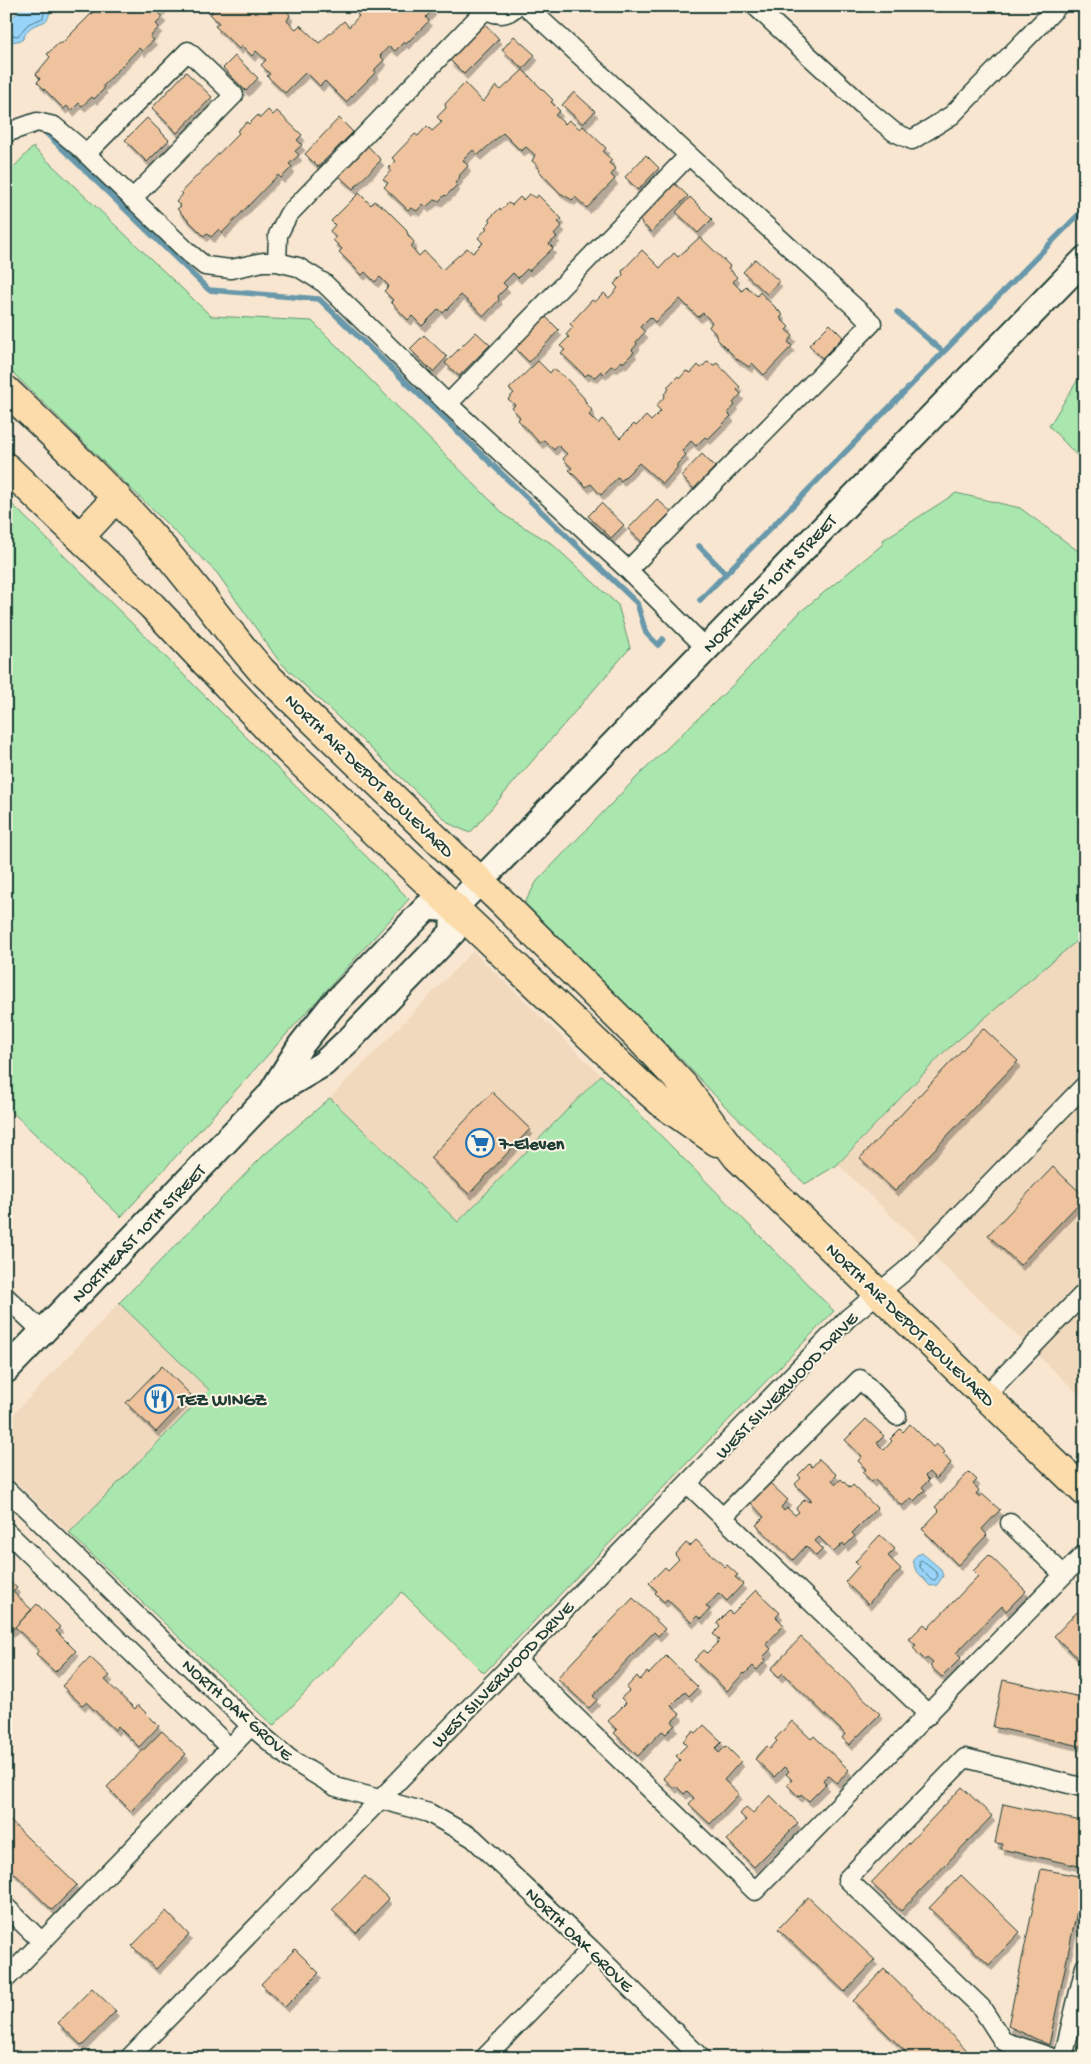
<svg xmlns="http://www.w3.org/2000/svg" width="1091" height="2064" viewBox="0 0 1091 2064" font-family="'Gochi Hand',sans-serif">
	<style>
		.built { fill: #f1d9be }
		.green { fill: #a9e7ae; stroke: #649271 }
		.water { fill: #98d4f9; stroke: #6898aa }
		.lines { fill: none; stroke-linecap: round; stroke-linejoin: round }
		.shore { stroke: #4f7983; stroke-width: 1 }
		.stream { stroke: #6898aa; stroke-width: 5.5 }
		.building { fill: #efc39e; stroke: #1f3d34; filter: url(#shadow) }
		.street-casing { stroke: #1f3d34; stroke-width: 21 }
		.secondary-casing { stroke: #1f3d34; stroke-width: 29 }
		.primary-casing { stroke: #1f3d34; stroke-width: 31 }
		.street { stroke: #fcf5e5; stroke-width: 18 }
		.secondary { stroke: #fcf5e5; stroke-width: 25 }
		.primary { stroke: #fddcac; stroke-width: 28 }
		.labels { text-anchor: middle; stroke-width: 4; stroke-linejoin: round; paint-order: stroke }
		.street-label { font-size: 18px; fill: #1f3d34; stroke: #fcf5e5 }
		.poi-label { font-size: 18px; font-weight: bold; fill: #1f3d34; stroke: #fcf5e5; text-anchor: start }
	</style>
	<defs>
		<filter id="shadow"><feDropShadow dx="3" dy="5.5" stdDeviation="0" flood-color="#0004"/></filter>
	</defs>
	<rect width="100%" height="100%" fill="#f8e6d0"/>
	<filter id="ink" filterUnits="userSpaceOnUse"><feTurbulence type="fractalNoise" baseFrequency=".02" numOctaves="2"/><feDisplacementMap in="SourceGraphic" scale="10" xChannelSelector="R" yChannelSelector="G"/><feConvolveMatrix kernelMatrix="1 2 1 2 8 2 1 2 1" color-interpolation-filters="sRGB"/></filter>
	<g filter="url(#ink)">
		<!-- built -->
		<path class="built" d="M1085,934V1400L838,1165L944,1052Z
			M473,951L601,1075L458,1222L330,1098Z
			M119,1303L209,1390L69,1533L6,1473V1422Z"/>
		<!-- green -->
		<path class="green" d="M33,147L211,316L312,321L507,517L551,543L618,605L630,648L470,833L450,824L279,661L217,573L6,366V175Z
			M1085,368V464L1049,426Z
			M956,493L1020,508L1085,556V934L944,1052L837,1165L805,1184L721,1102L684,1062L524,904L537,881L638,776L734,684L800,612L882,545L883,540Z
			M6,498L409,899L121,1217L6,1106Z
			M601,1075L834,1311L484,1673L402,1592L273,1726L69,1533L209,1390L119,1303L264,1155L330,1098L458,1222Z"/>
		<!-- water -->
		<path class="water" d="M21,6H50C50,28 40,19 29,29C26,32 25,36 22,40L11,42L6,37V22L16,14Z
			M922,1553L941,1569L943,1576L937,1585L930,1586L915,1569L913,1559L917,1555Z"/>
		<g class="lines">
			<!-- shore -->
			<path class="shore" d="M6,34L18,36L28,24L43,18L45,6
				M921,1560L936,1572L938,1576L935,1580H931L920,1567L919,1562Z"/>
			<!-- stream -->
			<path class="stream" d="M46,133L209,290L319,299L637,603L646,633L658,645L663,639
				M897,312L943,352
				M699,546L726,574
				M700,600L1085,208"/>
		</g>
		<!-- building -->
		<path class="building" d="M99,6H161L163,8L158,12L163,17L156,24L159,27L150,37L154,40L142,51L139,48L103,86L104,89L94,99L92,97L82,106L79,103L71,111L67,106L64,109L37,82L40,79L36,74L50,57L47,54L60,42L61,44Z
			M207,6H283L290,15L287,21L296,29L300,25L319,43L344,21L349,27L359,16L354,11L359,6H432L431,8L433,10L426,17L429,21L406,44L404,42L395,51L389,46L380,56L384,60L375,69V73L346,102L325,81L320,86L306,72L285,93L267,76L270,74L261,65L266,60L256,51L252,56L242,46L239,49L215,26L219,23L210,14L213,12Z
			M485,24L499,39L464,74L449,59Z
			M514,36L535,55L523,69L502,50Z
			M235,56L258,78L246,91L223,68Z
			M523,70L553,100L551,102L560,111L555,115L565,124L569,120L580,129L583,126L606,148L603,152L612,160L609,163L616,169L611,175L615,179L587,208L575,197L572,200L560,193L540,172L538,166L532,161L535,155L526,147L521,151L503,133L478,155L473,150L463,160L468,166L459,176L460,177L455,183L457,185L446,196L445,195L439,201L434,200L426,207L423,204L417,211L411,208L408,210L384,187L388,183L383,179L391,171L389,168L396,161L392,158L415,134L418,136L427,126L432,131L442,122L437,117L446,108L445,104L465,83L483,102L496,86L501,90Z
			M186,72L212,97L177,133L152,108Z
			M574,92L595,111L583,124L562,105Z
			M268,110L273,115L277,111L302,135L297,140L302,145L295,151L299,155L289,164L292,167L281,178L278,175L222,233L219,229L211,237L207,233L204,236L177,209L181,206L176,202L183,194L181,192L239,133L237,131L247,122L249,124L258,115L260,118Z
			M147,118L169,140L147,162L125,140Z
			M339,118L353,132L318,167L305,154Z
			M368,146L381,160L353,189L339,176Z
			M646,155L659,168L638,190L625,177Z
			M674,183L688,196L651,232L638,219Z
			M359,193L371,205L374,201L386,209L406,229L408,235L414,242L411,247L419,256L424,251L442,270L467,248L473,253L483,243L478,238L487,228L485,227L491,221L489,219L500,208L501,210L508,203L512,205L520,197L523,200L529,194L536,198L538,195L562,219L558,222L562,226L554,235L557,237L549,244L553,248L529,271L527,269L518,278L513,273L503,283L507,287L498,296L499,300L484,316L461,295L443,313L439,309L422,326L412,316L408,320L391,302L393,300L384,291L389,286L380,277L375,282L365,272L362,275L339,252L342,249L333,240L336,238L330,231L335,225L331,221Z
			M690,197L712,219L698,233L676,212Z
			M700,237L730,266L728,268L737,277L733,282L742,291L746,286L757,296L760,292L783,315L780,318L789,327L786,330L793,336L788,342L792,346L764,375L752,363L749,367L737,359L717,339L715,333L709,327L712,322L703,313L698,317L680,299L655,322L650,317L640,327L645,332L636,342L637,344L632,350L634,352L623,363L622,361L615,367L611,366L603,374L601,371L595,377L588,374L585,376L561,353L565,350L560,346L569,337L566,335L573,327L570,324L592,300L595,302L604,293L609,298L618,288L614,284L623,275L622,271L642,250L660,268L674,253L678,257Z
			M755,259L779,281L767,294L743,272Z
			M546,317L559,330L529,362L515,348Z
			M830,324L843,337L822,358L809,345Z
			M476,332L490,345L459,376L445,363Z
			M424,335L447,357L433,372L410,349Z
			M538,361L550,373L553,369L565,377L584,398L586,403L592,410L589,415L598,424L602,419L620,438L634,424L636,426L646,416L651,421L661,411L656,406L665,396L664,394L669,389L667,387L678,376L680,378L686,371L691,373L698,365L701,368L707,362L714,365L717,363L740,387L737,390L741,394L733,403L735,405L728,413L731,416L708,439L705,437L696,446L691,441L682,451L686,455L677,464V468L663,484L639,463L621,481L618,477L601,495L591,484L586,487L569,470L572,468L563,459L567,454L558,445L554,450L544,440L540,443L518,420L520,417L512,408L515,405L508,399L514,393L509,389Z
			M702,454L715,467L694,489L681,476Z
			M657,499L671,512L642,542L628,529Z
			M601,503L624,525L611,538L588,516Z
			M983,1028L1018,1061L895,1191L860,1158Z
			M492,1092L530,1129L469,1194L430,1158Z
			M1085,1124V1137L1078,1130Z
			M1053,1167L1085,1197L1020,1265L988,1235Z
			M162,1366L191,1395L156,1432L126,1403Z
			M866,1419L884,1436L877,1443L884,1450L892,1441L890,1439L900,1429L903,1432L910,1424L933,1447L936,1444L945,1452L943,1454L951,1463L936,1479L929,1472L925,1476L929,1480L922,1487L925,1490L914,1501L911,1498L902,1506L874,1479L872,1482L862,1472L866,1469L858,1461L862,1456L845,1440Z
			M819,1459L837,1475L832,1480L836,1484L841,1479L850,1488L853,1485L877,1508L852,1533L855,1536L845,1546L843,1543L834,1552L819,1537L815,1541L823,1549L816,1556L806,1546L793,1560L756,1525L764,1517L751,1503L770,1483L788,1500L781,1507L784,1511L787,1508L795,1515L799,1512L796,1508L805,1499L809,1502L811,1500L795,1484L801,1478L798,1475L809,1464L812,1467Z
			M969,1472L977,1480L973,1484L979,1490L976,1494L980,1497L982,1494L1000,1510L982,1529L987,1535L958,1565L922,1529L939,1511L935,1507Z
			M880,1535L895,1549L888,1556L901,1569L868,1604L845,1582L859,1566L855,1562Z
			M696,1540L725,1567L727,1565L738,1575L735,1577L743,1584L727,1601L719,1593L706,1607L710,1609L701,1619L697,1616L691,1622L667,1599L664,1602L655,1593L657,1591L649,1583L665,1567L668,1570L679,1559L675,1555L686,1543L690,1546Z
			M989,1555L1026,1591L1006,1611L1002,1606L956,1653L961,1658L942,1677L930,1666L933,1663L927,1658L925,1660L913,1648L916,1645L909,1639L924,1624L928,1628L978,1576L973,1571Z
			M6,1578L17,1588L13,1592L32,1610L11,1631L6,1626Z
			M756,1590L780,1613L776,1617L784,1625L766,1644L771,1649L763,1657L766,1660L757,1670L753,1666L745,1674L744,1673L727,1691L694,1660L704,1650L707,1653L720,1640L713,1634L720,1627L717,1623L729,1611L732,1614Z
			M633,1598L665,1629L658,1636L654,1632L593,1696L597,1700L589,1708L557,1678Z
			M37,1604L60,1627L56,1631L76,1651L55,1672L36,1654L39,1650L15,1627Z
			M1077,1612L1085,1619V1661L1083,1663L1054,1636Z
			M801,1637L880,1714L849,1745L842,1738L845,1734L783,1673L779,1677L771,1669Z
			M666,1656L698,1687L689,1696L685,1692L671,1706L680,1714L672,1721L675,1725L666,1734L662,1731L638,1756L614,1733L617,1730L608,1721L626,1703L621,1698L629,1691L626,1688L637,1676L640,1680L647,1672L649,1674Z
			M90,1657L110,1676L105,1680L135,1709L138,1705L159,1726L139,1747L118,1726L115,1730L86,1702L82,1705L62,1686Z
			M1003,1680L1085,1698V1747L993,1727Z
			M792,1721L811,1739L814,1736L849,1770L837,1783L828,1775L823,1780L826,1784L809,1801L801,1794L799,1797L787,1785L792,1780L786,1774L789,1771L784,1767L774,1777L755,1759L767,1746L770,1749L777,1741L775,1739Z
			M704,1725L722,1742L715,1749L719,1753L726,1746L741,1761L724,1780L739,1794L710,1824L689,1804L694,1798L687,1791L684,1794L676,1786L674,1788L663,1778L680,1760L676,1756L687,1745L683,1741L693,1731L696,1733Z
			M162,1731L186,1754L131,1811L107,1787Z
			M962,1787L992,1816L901,1911L871,1883Z
			M770,1795L798,1823L754,1867L727,1840L746,1820L740,1814L746,1807L753,1813Z
			M1003,1804L1085,1822L1083,1867L1001,1849L1002,1844L995,1843Z
			M6,1817L77,1885L52,1910L6,1865Z
			M1041,1869L1084,1877L1049,2045L1008,2026Z
			M961,1875L1020,1932L989,1965L929,1908Z
			M365,1876L389,1899L356,1933L332,1910Z
			M808,1897L875,1960L845,1992L778,1929Z
			M166,1911L189,1935L156,1969L132,1946Z
			M6,1945L12,1951L6,1958Z
			M295,1949L319,1973L285,2007L261,1984Z
			M884,1969L975,2058H912L853,2001Z
			M92,1988L116,2011L82,2046L58,2023Z"/>
		<g class="lines">
			<defs>
				<path id="street" d="M483,6C492,16 507,17 516,6
					M526,6L872,323L628,570
					M755,6L870,112L894,132L912,140L952,115L1058,6
					M6,133L37,122L54,126L79,147L189,253L205,266L231,269L263,262H277L298,267L324,283L448,404L628,570L706,648
					M86,154L188,51L234,95L132,199
					M277,262L278,235L288,215L486,9
					M448,404L689,155
					M6,1297L43,1332
					M985,1396L1085,1292
					M688,1484L929,1715
					M6,1489L251,1726L290,1759L336,1787L429,1813L473,1838L591,1949L701,2058
					M723,1517L860,1379L897,1416
					M1010,1523L1064,1575
					M6,1531L230,1748
					M516,1659L755,1891L1085,1553
					M6,1907L42,1942
					M6,1979L251,1726
					M129,2058L848,1318L905,1271L1085,1085
					M484,2058L591,1949
					M1053,2058L1003,2041L981,2007L847,1879L965,1758L1085,1788
					M1063,2058L1085,1967"/>
				<path id="secondary" d="M270,1095L323,1064L349,1040L453,932V909L1085,259
					M6,1370L270,1095L301,1045L331,1007L427,907L453,909"/>
				<path id="primary" d="M6,390C58,440 111,489 159,544C195,585 226,630 262,671L503,903L639,1038L683,1085L737,1157L1085,1492
					M6,467L152,606L288,750L640,1084L663,1104L717,1142
					M80,537L117,497"/>
			</defs>
			<!-- street casing -->
			<use href="#street" class="street-casing"/>
			<!-- secondary casing -->
			<use href="#secondary" class="secondary-casing"/>
			<!-- primary casing -->
			<use href="#primary" class="primary-casing"/>
			<!-- street -->
			<use href="#street" class="street"/>
			<!-- secondary -->
			<use href="#secondary" class="secondary"/>
			<!-- primary -->
			<use href="#primary" class="primary"/>
		</g>
	</g>
	<!-- icons -->
	<defs>
		<symbol id="supermarket-ring" viewBox="-11 -11 22 22"><circle r="9.5" fill="#fcf5e5" stroke="#1f6fb2" stroke-width="1.5"/><path d="M-6-5.5h2.5l.6 2H6L4.5 2H-2.5L-4.4-4H-6ZM-1.5 3.2a1.3 1.3 0 1 0 .1 0ZM3 3.2a1.3 1.3 0 1 0 .1 0Z" fill="#1f6fb2"/></symbol>
		<symbol id="restaurant-ring" viewBox="-11 -11 22 22"><circle r="9.5" fill="#fcf5e5" stroke="#1f6fb2" stroke-width="1.5"/><path d="M-5-6h1v4h1v-4h1v4h1v-4h1v5L-1.5 .5V6h-2V.5L-5-1ZM5-6V6H3V1.5H1.5Q1.5-4 5-6Z" fill="#1f6fb2"/></symbol>
	</defs>
	<g fill-rule="evenodd">
		<use href="#supermarket-ring" x="464" y="1127" width="32" height="32"/>
		<use href="#restaurant-ring" x="143" y="1383" width="32" height="32"/>
	</g>
	<g class="labels">
		<!-- street labels -->
		<g class="street-label">
			<text transform="translate(769 583) rotate(-46)" y="6">NORTHEAST 10TH STREET</text>
			<text transform="translate(370 775) rotate(44)" y="6">NORTH AIR DEPOT BOULEVARD</text>
			<text transform="translate(138 1233) rotate(-46)" y="6">NORTHEAST 10TH STREET</text>
			<text transform="translate(911 1324) rotate(44)" y="6">NORTH AIR DEPOT BOULEVARD</text>
			<text transform="translate(786 1385) rotate(-46)" y="6">WEST SILVERWOOD DRIVE</text>
			<text transform="translate(502 1674) rotate(-46)" y="6">WEST SILVERWOOD DRIVE</text>
			<text transform="translate(238 1709) rotate(42)" y="6">NORTH OAK GROVE</text>
			<text transform="translate(580 1939) rotate(44)" y="6">NORTH OAK GROVE</text>
		</g>
		<!-- poi labels -->
		<g class="poi-label">
			<text x="499" y="1149">7-Eleven</text>
			<text x="178" y="1405">TEZ WINGZ</text>
		</g>
	</g>
	<!-- margin -->
	<rect width="1091" height="2064" fill="none" stroke="#fcf5e5" stroke-width="25"/>
	<rect x="12" y="12" width="1066" height="2039" fill="none" stroke="#1f3d34" stroke-width="2" filter="url(#ink)"/>
</svg>
